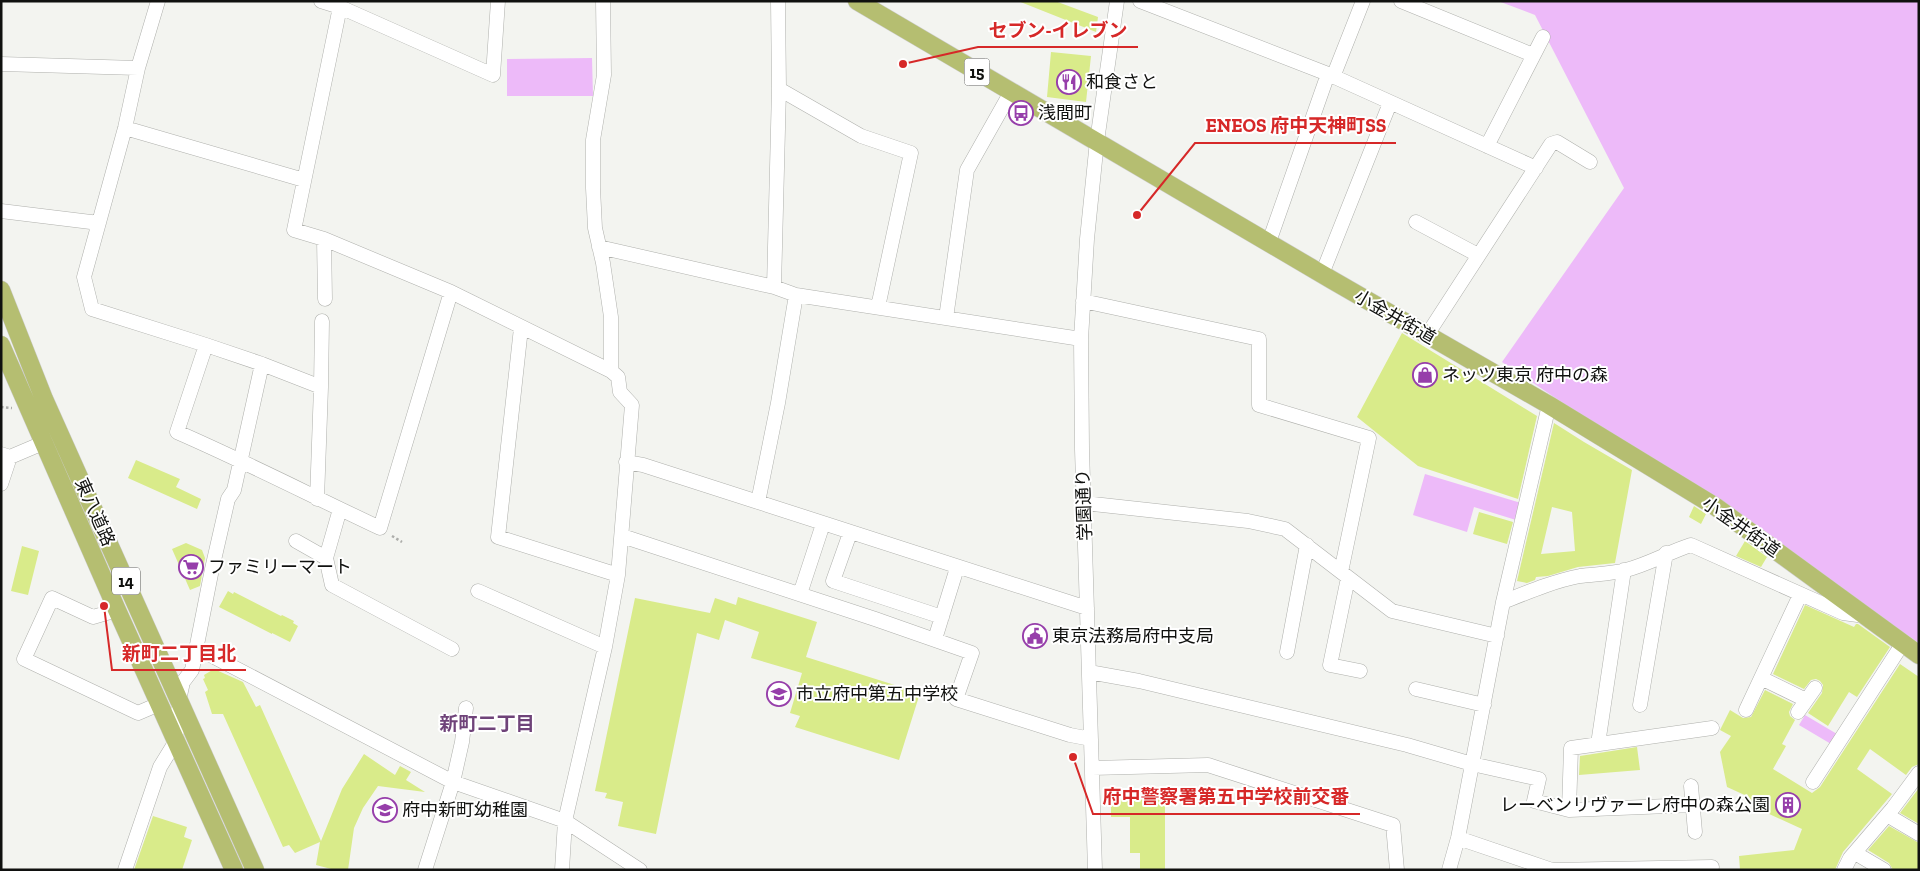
<svg xmlns="http://www.w3.org/2000/svg" width="1920" height="871" viewBox="0 0 1920 871" font-family="'Zilla Slab','Noto Sans JP',serif">
	<style>
		.green { fill: #edbaf9 }
		.building { fill: #d9eb8a; fill-rule: evenodd }
		.lines { fill: none; stroke-linecap: round; stroke-linejoin: round }
		.minor-casing { stroke: #afb0ac; stroke-width: 15 }
		.major-casing { stroke: #cfcfcf; stroke-width: 19 }
		.path { stroke: #acadaa; stroke-width: 2.5; stroke-dasharray: 2.5 2.5; stroke-linecap: butt }
		.minor { stroke: #fff; stroke-width: 14 }
		.major { stroke: #b5be71; stroke-width: 18 }
		.labels { text-anchor: middle; stroke-width: 4; stroke-linejoin: round; paint-order: stroke }
		.shield { fill: #fff; stroke: #585857; stroke-width: 1 }
		.shield-label { font-size: 16px; font-weight: bold; fill: #10110f }
		.poi-label { font-size: 18px; fill: #10110f; stroke: #fff; text-anchor: start }
		.street-label { font-size: 18px; fill: #10110f; stroke: #fff }
		.neighbourhood-label { font-size: 19px; font-weight: bold; fill: #6f4379; stroke: #fff }
		.leader { fill: none; stroke: #d62828; stroke-width: 2 }
		.callout-dot { fill: #d62828; stroke: #fff; stroke-width: 2 }
		.callout-label { font-size: 19px; text-anchor: middle; font-weight: bold; fill: #d62828; stroke: #fff; stroke-width: 4; stroke-linejoin: round; paint-order: stroke }
	</style>
	<rect width="100%" height="100%" fill="#f3f4f0"/>
	<!-- green -->
	<path class="green" d="M1498,1H1919V643L1502,362L1624,188L1535,15Z
		M592,58L593,96H507V59Z
		M1425,474L1521,503L1516,520L1474,507L1467,532L1413,515Z
		M1805,715L1837,734L1831,744L1799,725Z"/>
	<!-- building -->
	<path class="building" d="M1018,1H1055L1098,17L1096,32Z
		M1051,52L1091,56L1086,102L1047,97Z
		M1402,333L1537,416L1518,499L1418,466L1357,417Z
		M1554,423L1584,442L1632,470L1615,563L1578,567L1548,576L1536,577L1535,580L1527,583L1517,581ZM1552,507L1572,512L1575,551L1541,554Z
		M136,460L180,479L176,487L201,499L197,509L128,478Z
		M1694,506L1706,514L1701,524L1689,517Z
		M1479,512L1513,522L1507,544L1473,534Z
		M1745,541L1767,557L1761,567L1736,556Z
		M186,543L202,550L205,558L200,586L190,590L172,549Z
		M22,546L39,551L28,595L11,591Z
		M228,591L233,594L234,592L281,616L282,615L294,621L293,623L298,626L290,642L272,633V634L219,607Z
		M738,597L817,622L806,657L920,693L899,760L795,727L800,716L790,713L802,673L751,658L759,632L725,620L719,640L697,633L656,834L618,826L623,802L605,798L607,793L595,791L635,598L710,613L715,598L736,605Z
		M1805,605L1854,627L1856,624H1858L1890,647L1857,697L1849,692L1828,726L1808,713L1822,693L1823,685L1820,681L1816,679L1811,680L1804,689L1773,674Z
		M1900,664L1919,677V764L1912,767L1906,775L1870,749L1857,769L1892,794L1843,852L1835,870H1740L1739,856L1794,850L1802,829L1767,813L1768,810L1748,801L1749,797L1727,787L1720,752L1731,736L1720,730L1730,710L1743,718L1751,717L1765,690L1793,704L1789,712L1790,716L1795,720L1782,744L1786,746L1773,769L1812,793L1820,787Z
		M214,669L243,682L256,707L260,705L321,841L342,789L364,754L395,775L400,766L411,772L406,780L425,792L378,786L363,808L354,828L348,870H335L316,865L320,842L295,853L289,845L283,847L223,714H212L205,692L208,690L203,679L205,678L204,675Z
		M1637,747L1640,770L1579,775L1580,756Z
		M1919,788V824L1900,813Z
		M1136,790H1165V870H1140V853H1130V817H1111V799H1136Z
		M153,816L187,827L184,837L192,840L182,870H134Z
		M1889,826L1919,843V870H1893L1889,863L1868,850Z"/>
	<g class="lines">
		<defs>
			<path id="minor" d="M321,1L340,7L493,75L498,1
				M603,1L604,75L593,140V188L595,228L603,263L611,317V371
				M1140,1L1328,74L1536,168
				M1401,1L1533,55
				M340,7L294,230L324,239L451,292L611,371L618,377L620,392L632,405L618,575L605,647L565,821L562,870
				M1,64L138,68
				M1333,77L1363,1
				M779,89L861,136L911,153L878,307
				M125,128L304,180
				M1487,146L1543,37
				M1,211L99,223
				M1416,222L1478,255
				M324,239L325,299
				M1269,242L1328,74
				M599,247L774,287L796,295L1081,339
				M1322,274L1390,103
				M774,287L779,89L778,1
				M1083,301L1259,339V405L1369,438L1341,572
				M946,318L967,170L1011,92
				M521,328L498,537L618,575
				M1427,335L1551,144L1557,142L1590,162
				M206,345L177,432C246,462 312,496 380,528L451,292
				M262,364L321,387
				M1,454L10,457L43,443
				M626,462L643,465L1087,608
				M1,484L10,457
				M317,499L321,387L322,321
				M758,502L778,403L796,295
				M1084,503L1248,521L1285,529L1392,611L1497,636
				M340,509L326,558L332,585L452,649
				M850,533L833,581L942,617
				M622,536L875,619L972,653L956,699L1070,735L1091,739
				M296,541L326,558
				M1348,578L1330,665L1360,671
				M478,591L605,647
				M800,594L823,524
				M1503,602C1528,592 1554,581 1580,576C1595,574 1611,574 1626,570C1649,564 1669,552 1691,545L1843,613L1865,616
				M117,610L93,617L52,598L24,659L138,713L159,704
				M935,639L957,568
				M197,648L453,782L565,821L640,870
				M1287,652L1307,545
				M1089,672L1139,681L1407,745L1472,764L1539,779L1534,801L1569,810L1693,805
				M1761,678L1806,700
				M1416,689L1484,705
				M1640,705L1666,553
				M1746,710L1800,595
				M1798,712L1815,688
				M1598,744L1624,570
				M1092,768L1208,765L1393,825L1397,870
				M1813,782L1903,643
				M1691,786L1695,832
				M1569,810L1571,748L1712,728
				M1887,815L1919,834
				M1458,838L1552,870L1712,867
				M1855,853L1884,870
				M125,870L160,767L176,741L179,700L183,682L192,670L212,569L228,499L234,490L262,364L206,345L92,309L84,277L125,128L138,68L158,1
				M425,870L453,782L462,742L466,708
				M1095,870L1082,449L1081,339L1087,239L1097,141L1117,1
				M1449,870L1458,838L1503,602L1549,405
				M1844,870L1850,858L1893,808L1919,773"/>
			<path id="major" d="M857,1L1332,280L1549,405L1716,507L1919,655
				M1,290L44,399L255,870
				M1,345L117,610L234,870"/>
		</defs>
		<!-- minor casing -->
		<use href="#minor" class="minor-casing"/>
		<!-- major casing -->
		<use href="#major" class="major-casing"/>
		<!-- path -->
		<path class="path" d="M1,407L12,408
			M392,536L402,542"/>
		<!-- minor -->
		<use href="#minor" class="minor"/>
		<!-- major -->
		<use href="#major" class="major"/>
	</g>
	<!-- icons -->
	<defs>
		<symbol id="restaurant-ring" viewBox="-11 -11 22 22"><circle r="9.5" fill="#fff" stroke="#963eaa" stroke-width="1.5"/><path d="M-5-6h1v4h1v-4h1v4h1v-4h1v5L-1.5 .5V6h-2V.5L-5-1ZM5-6V6H3V1.5H1.5Q1.5-4 5-6Z" fill="#963eaa"/></symbol>
		<symbol id="bus-ring" viewBox="-11 -11 22 22"><circle r="9.5" fill="#fff" stroke="#963eaa" stroke-width="1.5"/><path d="M-5-6H5V4H4V6H2V4H-2V6H-4V4H-5ZM-3.5-4V0h7V-4ZM-3.5 1.2v1.5H-2V1.2ZM2 1.2v1.5H3.5V1.2Z" fill="#963eaa"/></symbol>
		<symbol id="shop-ring" viewBox="-11 -11 22 22"><circle r="9.5" fill="#fff" stroke="#963eaa" stroke-width="1.5"/><path d="M-5-2.5h2.3a2.7 3.5 0 0 1 5.4 0H5L5.5 6h-11ZM-1.5-2.5h3a1.5 2.3 0 0 0-3 0Z" fill="#963eaa"/></symbol>
		<symbol id="supermarket-ring" viewBox="-11 -11 22 22"><circle r="9.5" fill="#fff" stroke="#963eaa" stroke-width="1.5"/><path d="M-6-5.5h2.5l.6 2H6L4.5 2H-2.5L-4.4-4H-6ZM-1.5 3.2a1.3 1.3 0 1 0 .1 0ZM3 3.2a1.3 1.3 0 1 0 .1 0Z" fill="#963eaa"/></symbol>
		<symbol id="civic-ring" viewBox="-11 -11 22 22"><circle r="9.5" fill="#fff" stroke="#963eaa" stroke-width="1.5"/><path d="M-.6-6.5H3V-4.5H.6V-3L4-1V1h2V6H-6V1h2V-1L-.6-3ZM-1.2 2.5V6h2.4V2.5Z" fill="#963eaa"/></symbol>
		<symbol id="school-ring" viewBox="-11 -11 22 22"><circle r="9.5" fill="#fff" stroke="#963eaa" stroke-width="1.5"/><path d="M0-5L7-2L0 1L-7-2ZM-4 1L0 2.5L4 1V4Q0 6-4 4Z" fill="#963eaa"/></symbol>
		<symbol id="building-ring" viewBox="-11 -11 22 22"><circle r="9.5" fill="#fff" stroke="#963eaa" stroke-width="1.5"/><path d="M-4-6H4V6H1V3H-1V6H-4ZM-2.5-4.3h1.7v1.8h-1.7ZM.8-4.3h1.7v1.8H.8ZM-2.5-1h1.7V.8h-1.7ZM.8-1h1.7V.8H.8Z" fill="#963eaa"/></symbol>
	</defs>
	<g fill-rule="evenodd">
		<use href="#restaurant-ring" x="1055" y="68" width="28" height="28"/>
		<use href="#bus-ring" x="1007" y="99" width="28" height="28"/>
		<use href="#shop-ring" x="1411" y="361" width="28" height="28"/>
		<use href="#supermarket-ring" x="177" y="553" width="28" height="28"/>
		<use href="#civic-ring" x="1021" y="622" width="28" height="28"/>
		<use href="#school-ring" x="765" y="680" width="28" height="28"/>
		<use href="#building-ring" x="1774" y="791" width="28" height="28"/>
		<use href="#school-ring" x="371" y="796" width="28" height="28"/>
	</g>
	<g class="labels">
		<!-- shield labels -->
		<g class="shield">
			<rect x="964.5" y="58.5" width="25" height="27" rx="4"/>
			<rect x="112" y="567.5" width="28" height="27" rx="4"/>
		</g>
		<g class="shield-label">
			<text x="977" y="78">15</text>
			<text x="126" y="587">14</text>
		</g>
		<!-- poi labels -->
		<g class="poi-label">
			<text x="1086" y="88">和食さと</text>
			<text x="1038" y="119">浅間町</text>
			<text x="1442" y="381">ネッツ東京 府中の森</text>
			<text x="208" y="573">ファミリーマート</text>
			<text x="1052" y="642">東京法務局府中支局</text>
			<text x="796" y="700">市立府中第五中学校</text>
			<text x="1770" y="811" text-anchor="end">レーベンリヴァーレ府中の森公園</text>
			<text x="402" y="816">府中新町幼稚園</text>
		</g>
		<!-- street labels -->
		<g class="street-label">
			<text transform="translate(1395 317) rotate(30)" y="6">小金井街道</text>
			<text transform="translate(1084 505) rotate(-92)" y="6">学園通り</text>
			<text transform="translate(95 512) rotate(66)" y="6">東八道路</text>
			<text transform="translate(1741 527) rotate(35)" y="6">小金井街道</text>
		</g>
		<!-- neighbourhood labels -->
		<g class="neighbourhood-label">
			<text x="487" y="730">新町二丁目</text>
		</g>
	</g>
	<!-- callouts -->
	<path class="leader" d="M903 64L978 47H1138M1137 215L1195 143H1396M104 606L112 670H246M1073 757L1093 814H1360"/>
	<g class="callout-dot">
		<circle cx="903" cy="64" r="5"/>
		<circle cx="1137" cy="215" r="5"/>
		<circle cx="104" cy="606" r="5"/>
		<circle cx="1073" cy="757" r="5"/>
	</g>
	<g class="callout-label">
		<text x="1058" y="37">セブン-イレブン</text>
		<text x="1296" y="132">ENEOS 府中天神町SS</text>
		<text x="179" y="660">新町二丁目北</text>
		<text x="1226" y="803">府中警察署第五中学校前交番</text>
	</g>
	<!-- border -->
	<rect width="1920" height="871" fill="none" stroke="#10110f" stroke-width="5"/>
</svg>
